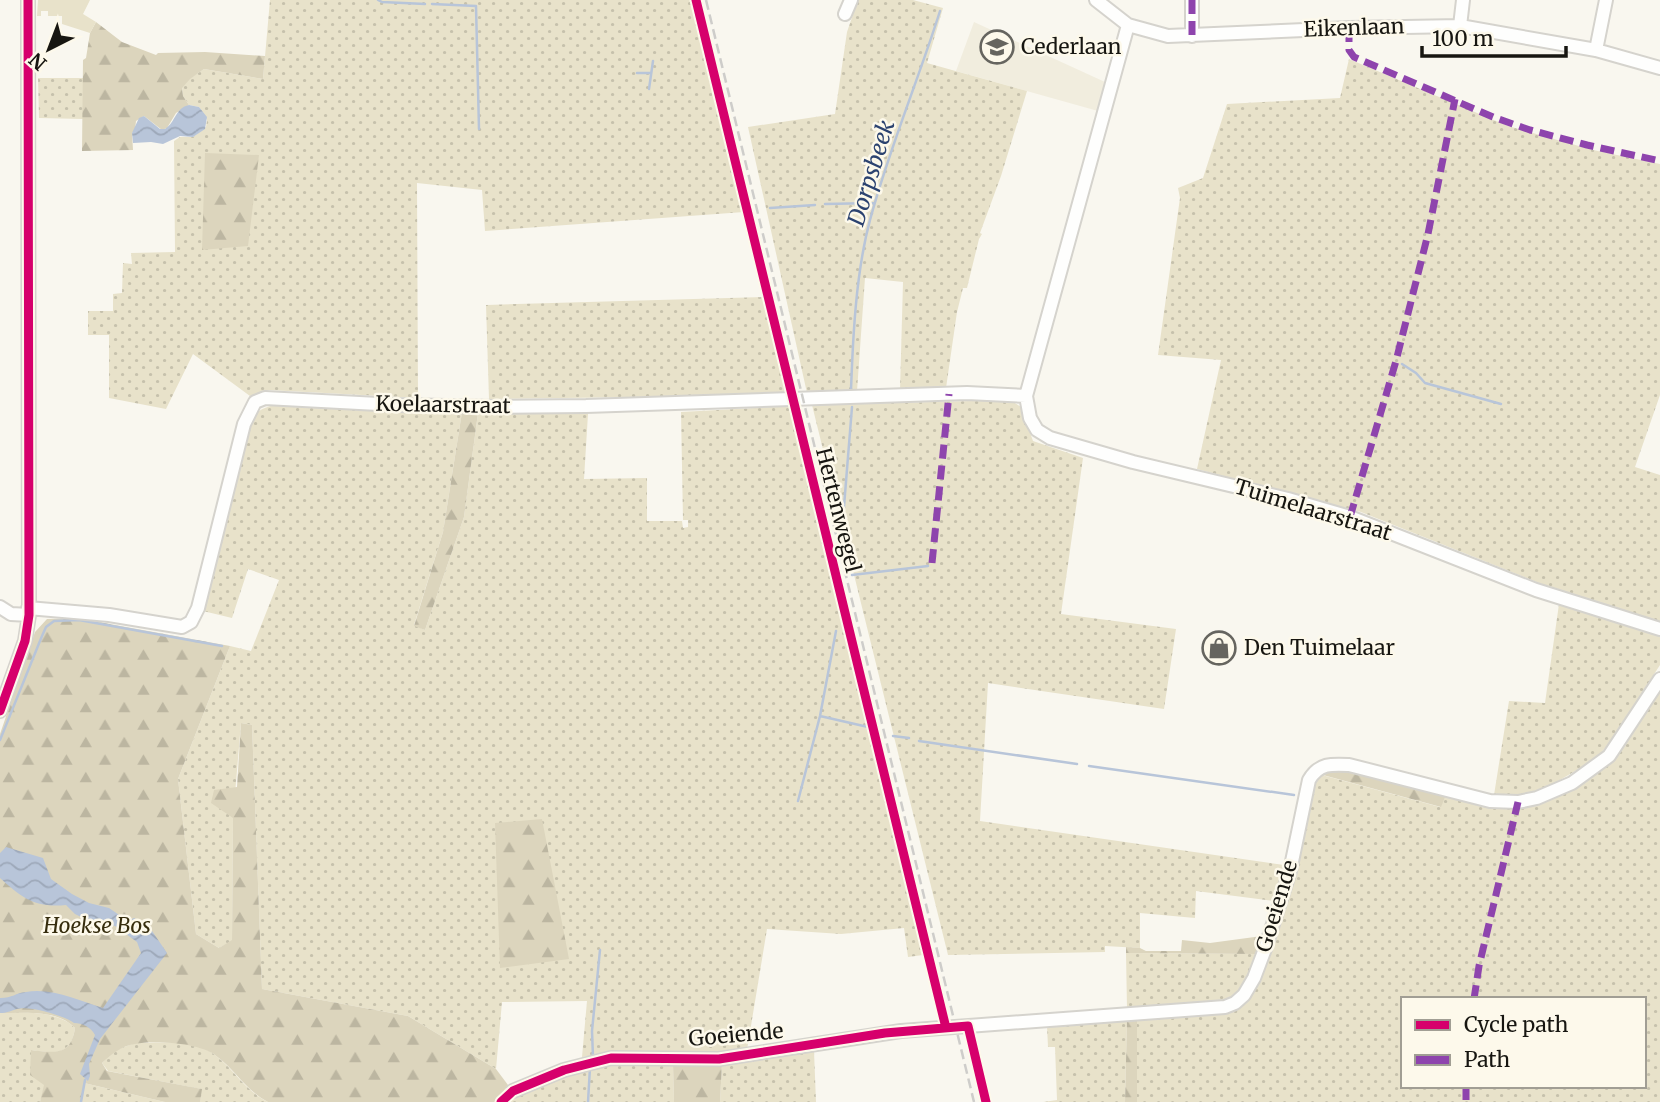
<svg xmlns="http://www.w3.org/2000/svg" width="1660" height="1102" viewBox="0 0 1660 1102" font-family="Merriweather,serif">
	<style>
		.built { fill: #f1edde }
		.grass { fill: url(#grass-dots); fill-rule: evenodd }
		.forest { fill: url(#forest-firs) }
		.garden { fill: #e8e2ca }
		.water { fill: url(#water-waves) }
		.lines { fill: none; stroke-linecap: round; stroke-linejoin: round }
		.stream { stroke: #b8c5d9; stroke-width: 2.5 }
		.minor-casing { stroke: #d5d3cd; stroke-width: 16 }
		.minor { stroke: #fefefd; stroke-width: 12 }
		.rail { stroke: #cecdca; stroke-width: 2.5; stroke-dasharray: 10 5; stroke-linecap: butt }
		.quiet { stroke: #8e44ad; stroke-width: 7; stroke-dasharray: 14 7; stroke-linecap: butt }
		.cycleway-casing { stroke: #fdf9eb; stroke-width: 13 }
		.cycleway { stroke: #d6006c; stroke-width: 9 }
		.labels { text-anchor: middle; stroke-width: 5; stroke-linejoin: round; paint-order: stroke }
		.street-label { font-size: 21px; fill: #171611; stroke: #fdf9eb }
		.poi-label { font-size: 21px; fill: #171611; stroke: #fdf9eb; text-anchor: start }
		.park-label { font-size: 21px; font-style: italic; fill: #352c0d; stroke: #fdf9eb }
		.water-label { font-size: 23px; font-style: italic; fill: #2c4370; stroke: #fdf9eb }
	</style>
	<defs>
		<pattern id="grass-dots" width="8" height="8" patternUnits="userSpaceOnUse" patternTransform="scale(1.75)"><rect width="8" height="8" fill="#e8e2ca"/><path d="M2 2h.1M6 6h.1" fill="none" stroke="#c6c1ac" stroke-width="1.8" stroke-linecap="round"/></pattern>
		<pattern id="forest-firs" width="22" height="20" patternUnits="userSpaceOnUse" patternTransform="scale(1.75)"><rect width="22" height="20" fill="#dcd5bd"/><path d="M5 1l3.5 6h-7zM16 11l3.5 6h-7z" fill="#bcb6a1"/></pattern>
		<pattern id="water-waves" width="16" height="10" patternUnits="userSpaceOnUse" patternTransform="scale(1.75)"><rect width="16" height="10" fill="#b8c5d9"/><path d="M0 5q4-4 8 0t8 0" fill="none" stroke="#9da8b9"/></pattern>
	</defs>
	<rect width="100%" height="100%" fill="#f9f7ef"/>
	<!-- built -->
	<path class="built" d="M974,22L1105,82L1098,111L956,71Z"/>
	<!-- grass -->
	<path class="grass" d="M270,0H694L744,212L485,231L482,190L417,183L418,398L269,390L250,396L193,354L166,409L109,398V335H88V311H113V294L122,293L123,263L132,264L131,253L175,252L174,141L180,137H193L206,127L207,120L199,107L189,105L183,96L182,87L189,79L204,69L263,79Z
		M858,0H913L943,8L927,63L1027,91L1001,176L980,233L982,234L979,239L967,288H963L957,312L946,388L900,390L903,282L865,278L857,391L807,393L748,127L835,114L847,32Z
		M1349,59L1508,126L1593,150L1660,164V395L1635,467L1660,475V624L1567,594L1361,512L1197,469L1221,360L1158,355L1180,198L1178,188L1203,178L1227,104L1340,98Z
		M38,78H83V119L39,118Z
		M765,297L789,395L489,399L486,305Z
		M1010,400L1021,407L1033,441L1083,458L1061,614L1176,629L1164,709L988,683L980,821L1284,865L1273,901L1196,891L1195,918L1140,913V948L1105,946V952L948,955L812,405Z
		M279,404L462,412L443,532L414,625L425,630L464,517L478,413L588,414L584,479L647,478V521H682L683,528L688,527V520H683L681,412L791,406L923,955L908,957L904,928L841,934L767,929L747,1050C692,1054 636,1049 582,1057L587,1001L502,1002L496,1069L408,1016L262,989L252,725L241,723L233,818L232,941L219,948L196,934L178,779L230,646L251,651L279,580L248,569L232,618L203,611L250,420C258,409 266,407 279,404Z
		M1559,604L1660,634V665L1610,742L1596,759L1546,788L1523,794L1494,795L1509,701L1545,703Z
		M1660,689V1102H1137V1019L1246,999L1315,778L1322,775L1440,807L1446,795L1491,807L1563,793L1587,781L1620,752ZM1403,999H1644V1086H1403Z
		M1126,953L1255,954C1249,972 1243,993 1225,1002L1127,1009Z
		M12,1012C34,1013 59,1012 75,1028C71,1056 55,1054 32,1050L45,1085L40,1102H0V1013Z
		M1127,1020L1125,1102H1043L1057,1100L1055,1047H1048L1047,1026Z
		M135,1043C160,1043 194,1039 215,1055C236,1071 244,1090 268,1102H200L201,1089L108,1071L102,1063L116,1050Z
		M814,1051L816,1102H720L722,1064Z
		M627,1064H673L674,1102H510C522,1090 586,1068 605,1065C612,1064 620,1064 627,1064Z
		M84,1083L165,1102H81Z"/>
	<!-- forest -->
	<path class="forest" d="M96,22L122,42L156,55L158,53L205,52L265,56L263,79L204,69L190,79L182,88L183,96L189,105L176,113L167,128L162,130L144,116L136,121L135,130L132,133L133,150L82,151L83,60L86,58L90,33Z
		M205,153L259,155L248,246L202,250Z
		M462,412L478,413L464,517L425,630L414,626L443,532Z
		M77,618L230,646L178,779L196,934L219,948L232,940L233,818L211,803L214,790L237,787L241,723L252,725L262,989L408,1016L496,1069L508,1085L496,1102H268C244,1089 236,1070 215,1055C199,1043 154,1040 135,1044C121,1046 112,1054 102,1063L107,1071L202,1089L200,1102H165L84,1083L81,1102H40L44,1085L30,1075L31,1050C55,1053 71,1056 75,1028C57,1009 24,1013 0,1013V734L35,632L47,619Z
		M1335,768L1446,795L1441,807L1323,775L1315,778L1323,770Z
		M542,819L569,959L500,968L495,823Z
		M1262,936L1255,954L1126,953V947L1140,948L1146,951H1181L1182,940L1210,943Z
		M1137,1019V1102H1125L1127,1020Z
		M673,1064H722L720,1102H674Z"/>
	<!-- garden -->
	<path class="garden" d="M38,0H90L83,14L96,22L90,33L62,24V16H48V11H41V16H37Z"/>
	<!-- water -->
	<path class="water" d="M189,105L199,107L207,117L205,129L193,137L180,136L163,144L151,142L133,143L132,133L139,118L144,116L160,129H165C176,122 175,108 189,105Z
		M6,847L43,858L51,879L72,894L89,903L109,908L128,921L134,918L148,925L167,953L100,1039L89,1064L90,1076L88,1081L80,1074L95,1035C91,1027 82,1023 74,1023C65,1016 29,1005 17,1009C10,1011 7,1013 0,1013V998C13,998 15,993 26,992C51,987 80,1001 103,1008L141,953L137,942L115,926L93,923L75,914L66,905C35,908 22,898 0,878V853Z"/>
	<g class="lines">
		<!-- stream -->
		<path class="stream" d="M378,0L382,2L425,4
			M432,4L476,6L479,129
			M637,73H651
			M649,89L653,61
			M825,204L874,203
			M770,208L815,205
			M1402,364L1416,373L1425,383L1501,404
			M851,390C853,335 856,272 870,220C889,149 918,81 940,11
			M843,519L852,407
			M852,575L928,566
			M820,716L868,727
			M893,736L909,738
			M0,740L42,636L46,627L54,621L79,620L222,646
			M919,741L1077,764
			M1089,766L1294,795
			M798,801L820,716L836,631
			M593,1057L592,1031L600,950
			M81,1102L85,1080
			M588,1102L590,1067"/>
		<defs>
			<path id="minor" d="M1096,0L1128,25L1168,36L1349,28L1460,26L1596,50L1660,68
				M1192,0V36
				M845,14L851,0
				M1128,25L1026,396L1030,418L1037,430L1050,438L1133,462L1288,499L1350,517L1536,590L1660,629
				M1460,26L1463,0
				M1596,50L1606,0
				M0,607L11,614L29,615
				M28,608L109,615L182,627L191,622L198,608L244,424L255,402L265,398L397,405L496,407L586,406L967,393L1026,396
				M0,711L25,641L29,615L28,0
				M513,1091L564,1070L611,1058L719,1059L901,1031L1225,1007L1235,1003L1244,995L1254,978L1265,949L1290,871L1309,780C1319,763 1332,764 1349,765L1490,801L1518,802L1537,798L1572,783L1609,756L1660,679"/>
		</defs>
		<!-- minor casing -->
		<use href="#minor" class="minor-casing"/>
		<!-- minor -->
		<use href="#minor" class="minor"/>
		<!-- rail -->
		<path class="rail" d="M706,0L974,1102"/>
		<!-- quiet -->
		<path class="quiet" d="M1192,0V36
			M1349,28V50L1354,57L1493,117L1530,130L1587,145L1660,161
			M1350,517L1396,361L1428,234L1455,99
			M932,563L949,394
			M1474,999L1479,966L1518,802
			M1466,1086V1102"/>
		<defs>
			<path id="cycleway" d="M696,0L946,1028
				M0,711L25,641L29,615L28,0
				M501,1102L513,1091L564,1070L611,1058L719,1059L885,1033L968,1026L986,1102"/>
		</defs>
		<!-- cycleway casing -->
		<use href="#cycleway" class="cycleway-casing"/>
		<!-- cycleway -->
		<use href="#cycleway" class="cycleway"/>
	</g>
	<!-- icons -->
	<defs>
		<symbol id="school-ring" viewBox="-11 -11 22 22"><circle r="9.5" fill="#fdf9eb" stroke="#66655f" stroke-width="1.5"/><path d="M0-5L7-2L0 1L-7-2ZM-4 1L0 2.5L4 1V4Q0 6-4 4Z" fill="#66655f"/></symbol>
		<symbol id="shop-ring" viewBox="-11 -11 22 22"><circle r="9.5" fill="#fdf9eb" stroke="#66655f" stroke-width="1.5"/><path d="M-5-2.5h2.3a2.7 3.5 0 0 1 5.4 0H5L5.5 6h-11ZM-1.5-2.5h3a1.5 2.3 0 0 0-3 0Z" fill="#66655f"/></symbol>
	</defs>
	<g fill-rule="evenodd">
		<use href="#school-ring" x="978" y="28" width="38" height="38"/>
		<use href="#shop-ring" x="1200" y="629" width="38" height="38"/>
	</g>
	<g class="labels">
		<!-- street labels -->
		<g class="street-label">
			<text transform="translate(1354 28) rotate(-2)" y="7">Eikenlaan</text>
			<text transform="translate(443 405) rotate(1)" y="7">Koelaarstraat</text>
			<text transform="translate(838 510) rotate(76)" y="7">Hertenwegel</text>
			<text transform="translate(1313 510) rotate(17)" y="7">Tuimelaarstraat</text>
			<text transform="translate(1277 906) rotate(-73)" y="7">Goeiende</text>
			<text transform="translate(736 1035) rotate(-5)" y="7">Goeiende</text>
		</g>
		<!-- poi labels -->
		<g class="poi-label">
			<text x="1021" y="54">Cederlaan</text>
			<text x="1244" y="655">Den Tuimelaar</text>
		</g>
		<!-- park labels -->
		<g class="park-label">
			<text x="97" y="933">Hoekse Bos</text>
		</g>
		<!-- water labels -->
		<g class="water-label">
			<text transform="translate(871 173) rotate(-73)" y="8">Dorpsbeek</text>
		</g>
	</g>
	<!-- legend -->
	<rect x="1401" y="997" width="245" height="91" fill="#fdf9eb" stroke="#a19e94" stroke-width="2"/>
	<rect x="1415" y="1020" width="35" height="10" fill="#d6006c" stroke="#a19e94" stroke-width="2"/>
	<text x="1464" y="1032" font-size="21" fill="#171611">Cycle path</text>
	<rect x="1415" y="1055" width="35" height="10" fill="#8e44ad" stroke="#a19e94" stroke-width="2"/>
	<text x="1464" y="1067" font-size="21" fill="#171611">Path</text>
	<!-- north arrow -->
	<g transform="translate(49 49) rotate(222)" stroke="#fdf9eb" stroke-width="5" paint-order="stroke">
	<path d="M0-5L12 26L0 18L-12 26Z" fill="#171611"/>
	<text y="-10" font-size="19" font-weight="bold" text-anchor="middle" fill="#171611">N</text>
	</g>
	<!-- scale -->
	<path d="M1422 46v10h144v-10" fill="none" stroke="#171611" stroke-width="3.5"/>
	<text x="1432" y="46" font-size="21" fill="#171611" stroke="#fdf9eb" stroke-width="5" paint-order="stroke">100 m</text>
</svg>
